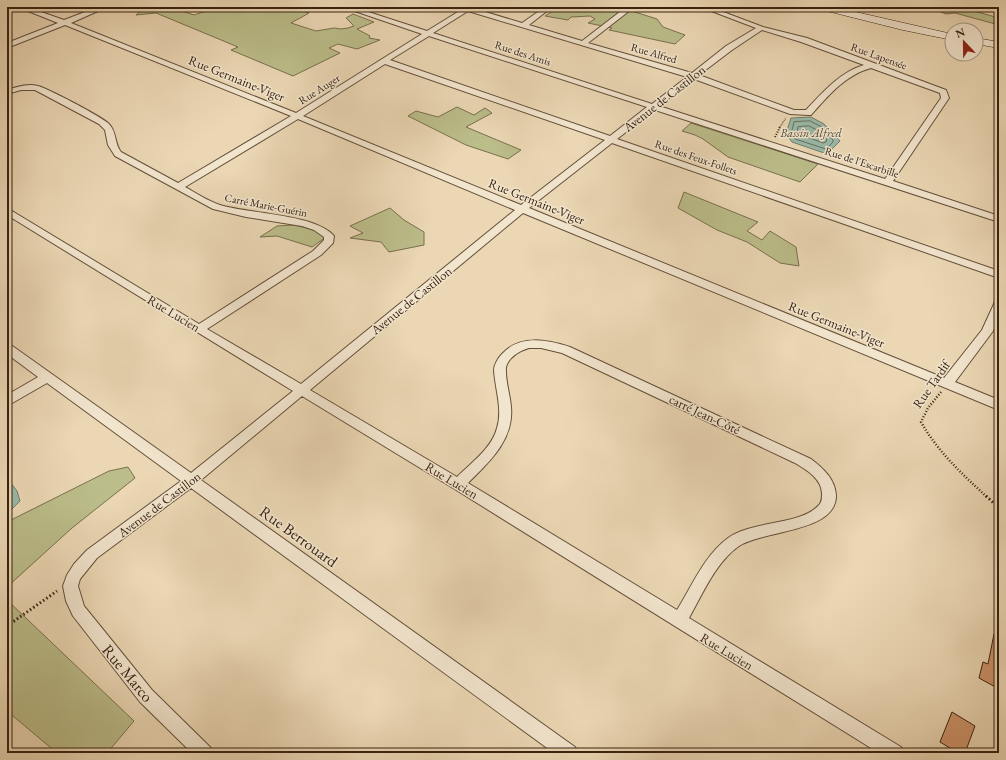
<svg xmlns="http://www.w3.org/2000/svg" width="1006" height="760" viewBox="0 0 1006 760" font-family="'EB Garamond',serif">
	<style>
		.green { fill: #bbbd8a; stroke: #79704e }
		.water { fill: #99baa9; stroke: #727d6c }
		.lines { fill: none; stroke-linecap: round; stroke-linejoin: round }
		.shore { stroke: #686e5d; stroke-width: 1 }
		.building { fill: #cd936a; stroke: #372211 }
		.street-casing { stroke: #644f3a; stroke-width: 2 }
		.secondary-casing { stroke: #372211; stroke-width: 1 }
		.path-far3 { stroke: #372211; stroke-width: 1.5; stroke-dasharray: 0.5 1; stroke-linecap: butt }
		.path-far2 { stroke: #372211; stroke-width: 2; stroke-dasharray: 1 1.5; stroke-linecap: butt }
		.path-far1 { stroke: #372211; stroke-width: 2.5; stroke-dasharray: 1 2; stroke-linecap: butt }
		.path { stroke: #372211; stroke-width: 3; stroke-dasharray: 1.5 2.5; stroke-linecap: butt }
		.street { fill: #f2e5ce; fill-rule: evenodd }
		.secondary { fill: #f2e5ce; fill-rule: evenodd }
		.labels { text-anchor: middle; stroke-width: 3; stroke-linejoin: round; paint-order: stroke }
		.far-street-label { font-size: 11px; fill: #372211; stroke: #f2e5ce }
		.far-water-label { font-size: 12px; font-style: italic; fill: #504837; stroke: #f2e5ce }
		.street-label { font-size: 13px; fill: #372211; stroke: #f2e5ce }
		.near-street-label { font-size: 16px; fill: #372211; stroke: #f2e5ce }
	</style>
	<rect width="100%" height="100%" fill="#ebd7b4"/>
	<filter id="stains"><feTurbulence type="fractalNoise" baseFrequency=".005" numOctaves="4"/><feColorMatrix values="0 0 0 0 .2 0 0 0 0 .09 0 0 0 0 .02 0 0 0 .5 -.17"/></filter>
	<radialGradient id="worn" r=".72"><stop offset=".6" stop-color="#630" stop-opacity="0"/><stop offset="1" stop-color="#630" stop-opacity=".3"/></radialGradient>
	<!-- green -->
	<path class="green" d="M146,7H170L194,15L218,7H242L246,11C268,4 287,6 309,13L291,23L316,31L334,28L341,29L348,28L354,26L346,18L353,14L374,22L357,29L370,36L369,38L380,40L357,49L338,44L329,48L340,53L293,76L231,50L238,47L156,13L136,15Z
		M559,7H654L635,12L657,19L663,27L685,35L675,44L609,30L612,28L588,23L595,19L590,16L571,17L568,20L545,16Z
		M939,7H960L999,18V25L955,13L946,14L941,12L947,9Z
		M457,107L474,115L485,108L492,113L466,127L521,150L508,159L466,145L408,116L416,111L438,117Z
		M691,123L818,164L800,182L728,157L703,139L695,135L682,131Z
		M684,192L758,222L747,231L762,240L770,231L796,247L799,266L780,263L747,242L717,230L678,208Z
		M390,208L404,220L424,232V245L389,252L381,242L350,238L363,233L350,226Z
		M294,225L315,230L327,236L312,247L277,236L260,237L277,226Z
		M128,467L135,478L72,528L7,587V522L109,471Z
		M7,600L134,721L107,753H57L7,711Z"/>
	<!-- water -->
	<path class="water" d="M811,117L824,124L840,141L827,154L792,142L786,134L791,118Z
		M7,478L17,491L20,501L7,514Z"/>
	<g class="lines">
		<!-- shore -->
		<path class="shore" d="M810,121L822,127L833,140V142L826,149L795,139L791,134L794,122Z
			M809,126L819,131L827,139L826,142L823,143L797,133L798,127Z"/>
	</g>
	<!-- building -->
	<path class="building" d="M994,634L999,635V689L979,678L983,662L988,664Z
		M952,712L975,726L965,753H958L940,742Z"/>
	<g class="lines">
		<defs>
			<path id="street" d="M18,7H27L64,20L98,7H107L71,23L296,113L422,34L343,7H353L427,31L461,10L457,7H473L472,8L522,23L545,7H552L529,25L582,41L621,11L612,7H621L629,11L588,43L692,73L726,46L756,28L701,7H710L763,27L807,38L946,90L949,98L893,181L999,216V222L655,110L617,139L999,271V278L612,143L529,208L944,378L982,330L994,304L995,301L999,300V316L993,331L955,382L999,400V410L523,213L310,390L457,477C471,463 492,448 497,428C503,409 495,389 494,370C494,365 498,358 502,354C520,334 548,340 570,347L811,459C823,468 835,479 836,495C837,533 762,530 739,546C716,562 703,593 689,618L901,747L904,753H879L453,488L302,396L201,480L575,747L578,753H554L191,488L97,558L80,579L78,586L84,606L152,690L210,747L213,753H192L140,702L73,616L66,601L63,586L67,575L74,564L87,550L181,481L47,383L7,406V395L38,377L7,354V344L11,345L191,473L293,391L7,215V208L199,324L313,251L324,240V237L314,230L302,226L246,217L213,209L115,156L108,145L105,130L99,124L35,90H21L7,94V90C17,87 28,83 38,86C47,88 104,118 109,124C117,132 114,143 121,152L178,183L291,116L65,25L7,48V43L58,23ZM468,11L687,77L652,104L433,33ZM762,30L801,42L864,65C840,72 822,93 806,110H794L699,75L732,50ZM429,36L647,107L610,136L390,60ZM385,64L605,140L521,205L303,116ZM871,68L940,93L941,98L885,179L659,106L694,79L790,114L808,115H811C828,96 845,75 871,68ZM298,119L515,210L301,384L207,329L321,255L333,243L334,236C316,214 249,214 220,205C208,201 196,193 185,187ZM529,348H541L562,353L795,463C807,470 822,479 822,494C822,498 822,502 819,505C800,526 753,520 728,538C704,556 692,586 677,610L468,483C489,462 514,440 511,407C510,394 505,380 506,367C509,357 519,351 529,348Z"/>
			<path id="secondary" d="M817,7H834L952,34V40L903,30L819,9Z
				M976,38L999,42V48L976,44Z"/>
		</defs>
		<!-- street casing -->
		<use href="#street" class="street-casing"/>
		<!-- secondary casing -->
		<use href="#secondary" class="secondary-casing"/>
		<!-- path-far3 -->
		<path class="path-far3" d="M779,128L786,118"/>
		<!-- path-far2 -->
		<path class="path-far2" d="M775,137L780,127"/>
		<!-- path-far1 -->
		<path class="path-far1" d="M941,392L928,408L921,422C938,452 962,474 987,497"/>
		<!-- path -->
		<path class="path" d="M986,496L999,508
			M7,626L57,591"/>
		<!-- street -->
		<use href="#street" class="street"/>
		<!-- secondary -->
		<use href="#secondary" class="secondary"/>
	</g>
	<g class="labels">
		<!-- far-street labels -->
		<g class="far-street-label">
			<text transform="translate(523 53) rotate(18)" y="4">Rue des Amis</text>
			<text transform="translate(654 53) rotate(16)" y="4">Rue Alfred</text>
			<text transform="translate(879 56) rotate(20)" y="4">Rue Lapensée</text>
			<text transform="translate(319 89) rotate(-32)" y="4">Rue Auger</text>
			<text transform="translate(696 157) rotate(19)" y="4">Rue des Feux-Follets</text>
			<text transform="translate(862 162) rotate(18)" y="4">Rue de l'Escarbille</text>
			<text transform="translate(266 205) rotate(11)" y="4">Carré Marie-Guérin</text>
		</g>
		<!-- far-water labels -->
		<g class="far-water-label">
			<text x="811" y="137">Bassin Alfred</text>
		</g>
		<!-- street labels -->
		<g class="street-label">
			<text transform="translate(237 78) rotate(22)" y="5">Rue Germaine-Viger</text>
			<text transform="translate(664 98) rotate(-38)" y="5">Avenue de Castillon</text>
			<text transform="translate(537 201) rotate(22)" y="5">Rue Germaine-Viger</text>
			<text transform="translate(411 300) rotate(-39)" y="5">Avenue de Castillon</text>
			<text transform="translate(174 313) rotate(31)" y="5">Rue Lucien</text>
			<text transform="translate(837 324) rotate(22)" y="5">Rue Germaine-Viger</text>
			<text transform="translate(931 384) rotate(-55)" y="5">Rue Tardif</text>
			<text transform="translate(705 414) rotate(25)" y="5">carré Jean-Côté</text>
			<text transform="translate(452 480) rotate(31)" y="5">Rue Lucien</text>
			<text transform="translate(159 504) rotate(-37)" y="5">Avenue de Castillon</text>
			<text transform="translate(727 651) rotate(31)" y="5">Rue Lucien</text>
		</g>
		<!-- near-street labels -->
		<g class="near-street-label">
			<text transform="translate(299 536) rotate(36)" y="6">Rue Berrouard</text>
			<text transform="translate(128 673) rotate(50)" y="6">Rue Marco</text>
		</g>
	</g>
	<!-- margin -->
	<rect width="1006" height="760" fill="none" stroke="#ebd7b4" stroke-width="24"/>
	<rect x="8" y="8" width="990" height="744" fill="none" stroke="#372211" stroke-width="2"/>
	<rect x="12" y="12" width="982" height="736" fill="none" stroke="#372211"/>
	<!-- north arrow -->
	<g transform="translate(964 42) rotate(338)"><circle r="19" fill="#f2e5ce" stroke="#a79782"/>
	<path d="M0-3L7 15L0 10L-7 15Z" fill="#8f2418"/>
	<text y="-6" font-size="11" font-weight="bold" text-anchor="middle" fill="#372211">N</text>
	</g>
	<rect width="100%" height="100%" filter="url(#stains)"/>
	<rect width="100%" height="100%" fill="url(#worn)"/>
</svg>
